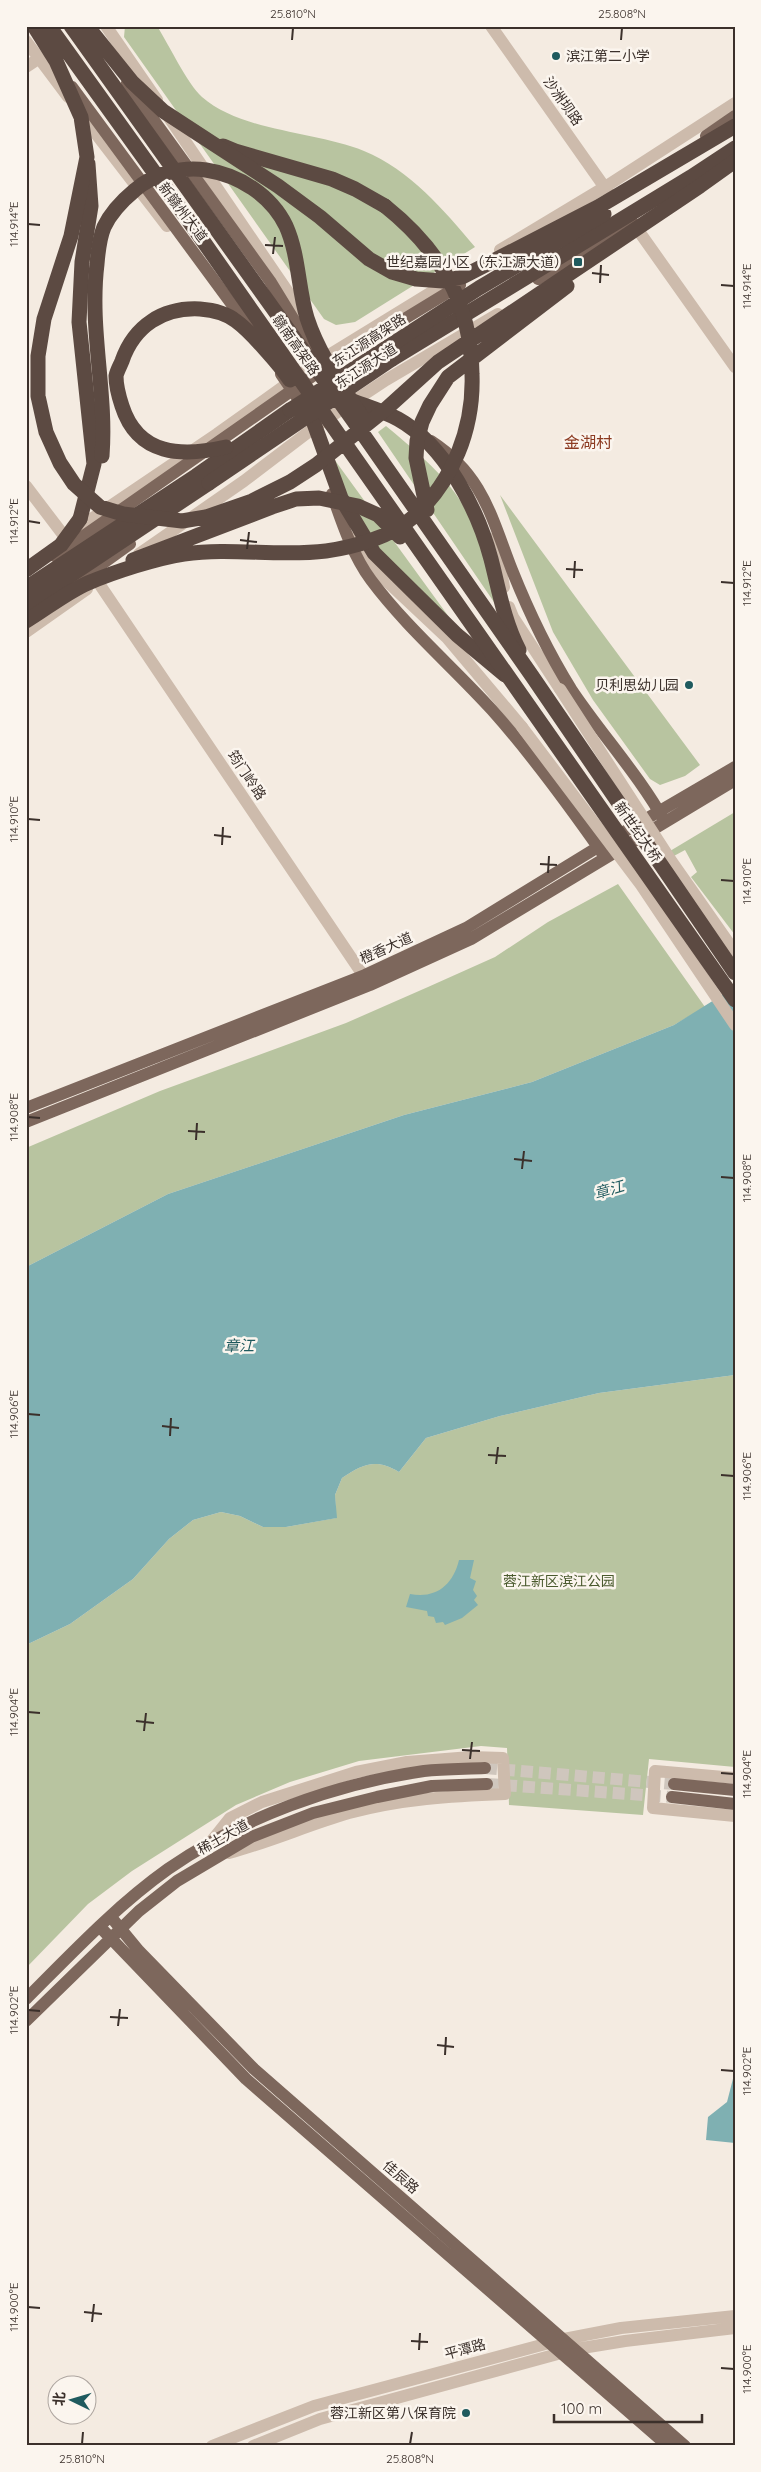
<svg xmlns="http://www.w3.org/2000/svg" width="761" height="2472" viewBox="0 0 761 2472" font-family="Quicksand,'Noto Sans SC',sans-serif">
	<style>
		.green { fill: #b8c4a0 }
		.water { fill: #7fb0b2 }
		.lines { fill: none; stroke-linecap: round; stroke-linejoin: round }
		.major-tunnel { stroke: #cfc6bd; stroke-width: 12; stroke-dasharray: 12 6; stroke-linecap: butt }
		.minor { stroke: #cdbbac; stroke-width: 12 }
		.major { stroke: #7d675c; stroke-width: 12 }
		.highway { stroke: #5c4a42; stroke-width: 15 }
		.minor-bridge { stroke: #cdbbac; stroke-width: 12 }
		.highway-bridge { stroke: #5c4a42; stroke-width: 15 }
		.ticks { fill: none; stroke: #3b302b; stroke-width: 2 }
		.poi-dot { fill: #1f5a5e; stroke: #fbf5ee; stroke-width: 2 }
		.labels { text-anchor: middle; stroke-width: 5; stroke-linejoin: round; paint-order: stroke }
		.poi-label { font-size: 14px; fill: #3b302b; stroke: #fbf5ee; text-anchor: end }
		.street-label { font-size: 14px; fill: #3b302b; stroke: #fbf5ee }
		.park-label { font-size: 14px; fill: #4a5a2e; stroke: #fbf5ee }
		.water-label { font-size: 15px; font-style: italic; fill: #1f5a5e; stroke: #fbf5ee }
		.quarter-label { font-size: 16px; fill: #8c3b22; stroke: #fbf5ee }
		.neatline { fill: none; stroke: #3b302b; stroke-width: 2 }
		.ticks-label { font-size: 12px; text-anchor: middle; fill: #3b302b }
	</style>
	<rect width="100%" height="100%" fill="#f4ebe1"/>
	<!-- green -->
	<path class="green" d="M125,26H157C169,45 187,83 202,97C242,132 315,131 364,151C410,170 444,210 475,247L355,322L336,325L324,319L124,37Z
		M386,426C411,447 436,467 455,493C479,526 487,569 498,608L378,432Z
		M334,459L449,617C409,581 365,544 343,492C339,482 337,470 334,459Z
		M500,495L700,765L685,776L660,785L650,779L593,700L553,632Z
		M735,812V935L691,877L697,872L685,850L672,857L670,851Z
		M618,884L705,1007L674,1025L532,1082L404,1115L168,1194L26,1267V1148L160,1091L346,1023L428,987L495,957L548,922Z
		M735,1375V1767L649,1759L643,1815L509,1805L507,1748L481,1746L359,1761L290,1782L236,1805L132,1871L88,1904L26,1968V1645L70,1624L133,1579L169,1539L193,1520L221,1512L240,1516L263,1527H286L336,1518L335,1495L342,1478C363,1464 376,1458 399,1472L426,1438L500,1416L599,1393Z"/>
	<!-- water -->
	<path class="water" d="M735,987V1375L599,1393L500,1416L426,1438L399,1472C376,1458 363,1464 342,1478L335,1495L337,1518L286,1527H263L240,1516L221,1512L193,1520L169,1539L133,1579L70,1624L26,1645V1267L168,1194L404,1115L532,1082L674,1025Z
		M459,1560H474L470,1578L476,1581L473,1590L477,1596L474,1600L478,1605L462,1618L445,1625L443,1622L436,1623L434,1617L428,1616L427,1611L406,1607L410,1594C436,1599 453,1585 459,1560Z
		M735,2071V2143L706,2140L708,2117L727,2102Z"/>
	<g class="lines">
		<!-- major-tunnel -->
		<path class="major-tunnel" d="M485,1768L674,1784
			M487,1784L672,1797"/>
		<!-- minor -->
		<path class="minor" d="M106,26L157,100
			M491,26L608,192
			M26,41L68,97
			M26,67L38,59
			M80,113L167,226
			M168,116L305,317
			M633,223L735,367
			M500,250L605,187L735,103
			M26,486L71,545
			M72,532L217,434L319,361L451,280
			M354,538L380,575L447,638L522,727
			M495,538L504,587
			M139,554L244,481L315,427L386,380L498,314
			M98,582L369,984
			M509,607L513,617L560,689
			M26,632L87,589
			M735,1778L655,1771L653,1808L735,1816
			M210,1843L230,1818L262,1802L356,1772L407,1762L471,1757L503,1758L505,1794C451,1796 401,1799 349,1813C308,1825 270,1842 229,1853
			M212,2446L314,2406L564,2339L621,2328L735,2316
			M253,2446L320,2419L576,2349L625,2341L735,2328"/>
		<!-- major -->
		<path class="major" d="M127,83L270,281L319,361
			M72,87L250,329
			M706,136L735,116
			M538,279L633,223
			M281,374L305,409
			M431,441C483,475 491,516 512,570C528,610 548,652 571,689C601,734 639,775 665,822
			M332,494C342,523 353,556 371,580C406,627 453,667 492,710C533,756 570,807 605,857
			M55,556L324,368L460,285
			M73,585L130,544
			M26,1108L365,975L466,928L598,847L735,767
			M26,1122L370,985L471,939L735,780
			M674,1784L735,1790
			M672,1797L735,1804
			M111,1917L139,1951L254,2069L685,2446
			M100,1927L246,2079L668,2446
			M26,1999C71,1954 116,1906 168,1869C243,1817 334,1784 424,1771C444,1769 465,1769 485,1768
			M26,2021L139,1911L177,1881L251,1837L313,1813L377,1797L432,1786L487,1784"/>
		<!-- highway -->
		<path class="highway" d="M223,146L235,151L332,179L355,189L385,206
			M392,359L691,177L735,148
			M345,398C362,405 381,410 398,419C445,445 478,510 491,559C499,590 504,621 519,650
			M312,418L341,498L374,553L457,635L505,675
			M80,519L94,464L79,322L82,262L91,206L88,164
			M26,588L196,476L290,410
			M26,605L209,483"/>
		<!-- minor-bridge -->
		<path class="minor-bridge" d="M560,689L672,862L735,952
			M522,727L641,885L735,1025"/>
		<!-- highway-bridge -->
		<path class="highway-bridge" d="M34,26L56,61L81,117L87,157L71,236L44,319L38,356V396L46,432L60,463L74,484L100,507L123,514L182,521L206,517L252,501L290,482L316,465L386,409L438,362L700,186L735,161
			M49,26L182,211L735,1000
			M71,26L365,437L532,676L735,973
			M87,26L132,82L163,111L278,186L320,217L369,259L392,272L416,279L443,281L462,277L598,207L735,126
			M290,410L479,288L604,214
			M226,447C182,457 138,456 122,406C119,397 116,385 116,376C117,371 120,366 122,361C134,326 163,307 200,309C213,310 226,313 236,321C250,331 280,365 290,380
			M102,456C107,392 89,329 97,264C98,252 99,239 104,227C111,212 123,200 135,190C153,174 182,166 206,170C239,175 271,195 286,226C299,255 298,289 307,318C319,355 342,386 362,417
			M209,483L392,359
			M427,510L416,458L417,441L422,422L430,405L448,377L567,286
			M133,560L272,507L296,499L319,498L358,506L378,515L400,537
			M26,570L61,545L80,519
			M26,621C46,609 67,592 88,583C114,572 157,558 184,554C232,547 279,557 326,551C354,547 391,537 412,518C453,482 474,428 472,374C471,302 440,250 385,206"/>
	</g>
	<!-- ticks -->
	<path class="ticks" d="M292,40L293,28M621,40L622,28M28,224L40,225M265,245L283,246M273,254L275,237M592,273L609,275M600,283L601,265M721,285L734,286M28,521L40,523M240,540L257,542M247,549L249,532M566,569L583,570M574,578L575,561M721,582L734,583M28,819L40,820M214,835L231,837M222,845L223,827M540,864L557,865M548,873L549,856M721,880L734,881M28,1117L40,1118M188,1131L205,1132M196,1140L197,1123M514,1159L532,1161M522,1169L524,1151M721,1177L734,1178M28,1414L40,1415M162,1426L179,1428M170,1436L171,1418M488,1455L506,1456M496,1464L498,1447M721,1475L734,1476M28,1712L40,1713M136,1721L154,1723M144,1731L146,1713M462,1750L480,1751M470,1759L472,1742M721,1773L734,1774M28,2010L40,2011M110,2017L128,2018M118,2026L120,2009M437,2045L454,2047M445,2055L446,2037M721,2070L734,2071M28,2307L40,2308M84,2312L102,2314M92,2322L94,2304M411,2341L428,2342M419,2350L420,2333M721,2368L734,2369M82,2444L83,2432M410,2444L412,2432"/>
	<!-- markers -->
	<g class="poi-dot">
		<circle cx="556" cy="56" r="5"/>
		<rect x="573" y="257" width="10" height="10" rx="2.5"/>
		<circle cx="689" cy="685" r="5"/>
		<circle cx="466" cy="2413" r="5"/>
	</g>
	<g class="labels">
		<!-- poi labels -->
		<g class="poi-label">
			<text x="566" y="61" text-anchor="start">滨江第二小学</text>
			<text x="568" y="267">世纪嘉园小区（东江源大道）</text>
			<text x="679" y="690">贝利思幼儿园</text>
			<text x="456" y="2418">蓉江新区第八保育院</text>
		</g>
		<!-- street labels -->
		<g class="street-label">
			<text transform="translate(563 101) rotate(55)" y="5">沙洲坝路</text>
			<text transform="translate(183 212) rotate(53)" y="5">新赣州大道</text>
			<text transform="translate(369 340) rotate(-33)" y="5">东江源高架路</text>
			<text transform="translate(296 345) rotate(55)" y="5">赣南高架路</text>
			<text transform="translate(366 366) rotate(-33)" y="5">东江源大道</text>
			<text transform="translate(247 775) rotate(56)" y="5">筠门岭路</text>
			<text transform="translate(638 832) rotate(55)" y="5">新世纪大桥</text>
			<text transform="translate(386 948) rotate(-24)" y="5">橙香大道</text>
			<text transform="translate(223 1837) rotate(-29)" y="5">稀土大道</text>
			<text transform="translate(401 2177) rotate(41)" y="5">佳辰路</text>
			<text transform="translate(465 2349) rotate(-15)" y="5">平潭路</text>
		</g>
		<!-- park labels -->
		<g class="park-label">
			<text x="559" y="1586">蓉江新区滨江公园</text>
		</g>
		<!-- water labels -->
		<g class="water-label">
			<text transform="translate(609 1190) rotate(-16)" y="5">章江</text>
			<text x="239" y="1351">章江</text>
		</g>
		<!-- quarter labels -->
		<g class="quarter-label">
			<text x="588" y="448">金湖村</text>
		</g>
	</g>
	<!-- border -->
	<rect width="761" height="2472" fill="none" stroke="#fbf5ee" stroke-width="55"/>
	<!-- north arrow -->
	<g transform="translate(72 2400) rotate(275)"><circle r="24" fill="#fbf5ee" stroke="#aea6a0"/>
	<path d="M0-4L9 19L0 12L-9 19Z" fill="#1f5a5e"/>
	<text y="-8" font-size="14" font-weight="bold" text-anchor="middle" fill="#3b302b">北</text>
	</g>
	<!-- scale -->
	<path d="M554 2414v8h148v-8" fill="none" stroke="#3b302b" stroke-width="2.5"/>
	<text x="561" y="2414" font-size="15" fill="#3b302b" stroke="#fbf5ee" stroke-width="4" paint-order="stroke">100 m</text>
	<rect x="28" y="28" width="706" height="2416" class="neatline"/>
	<g class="ticks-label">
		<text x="293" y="18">25.810°N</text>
		<text x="622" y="18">25.808°N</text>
		<text transform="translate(14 224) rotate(-90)" y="4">114.914°E</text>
		<text transform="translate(747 286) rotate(-90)" y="4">114.914°E</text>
		<text transform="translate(14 521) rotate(-90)" y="4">114.912°E</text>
		<text transform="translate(747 583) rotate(-90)" y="4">114.912°E</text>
		<text transform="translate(14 819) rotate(-90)" y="4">114.910°E</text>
		<text transform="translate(747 881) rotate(-90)" y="4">114.910°E</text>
		<text transform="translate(14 1117) rotate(-90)" y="4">114.908°E</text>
		<text transform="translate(747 1178) rotate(-90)" y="4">114.908°E</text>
		<text transform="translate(14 1414) rotate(-90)" y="4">114.906°E</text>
		<text transform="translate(747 1476) rotate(-90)" y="4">114.906°E</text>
		<text transform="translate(14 1712) rotate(-90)" y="4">114.904°E</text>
		<text transform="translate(747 1774) rotate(-90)" y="4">114.904°E</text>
		<text transform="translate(14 2010) rotate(-90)" y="4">114.902°E</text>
		<text transform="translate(747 2071) rotate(-90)" y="4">114.902°E</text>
		<text transform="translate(14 2307) rotate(-90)" y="4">114.900°E</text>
		<text transform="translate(747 2369) rotate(-90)" y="4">114.900°E</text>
		<text x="82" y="2463">25.810°N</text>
		<text x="410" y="2463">25.808°N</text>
	</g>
</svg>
